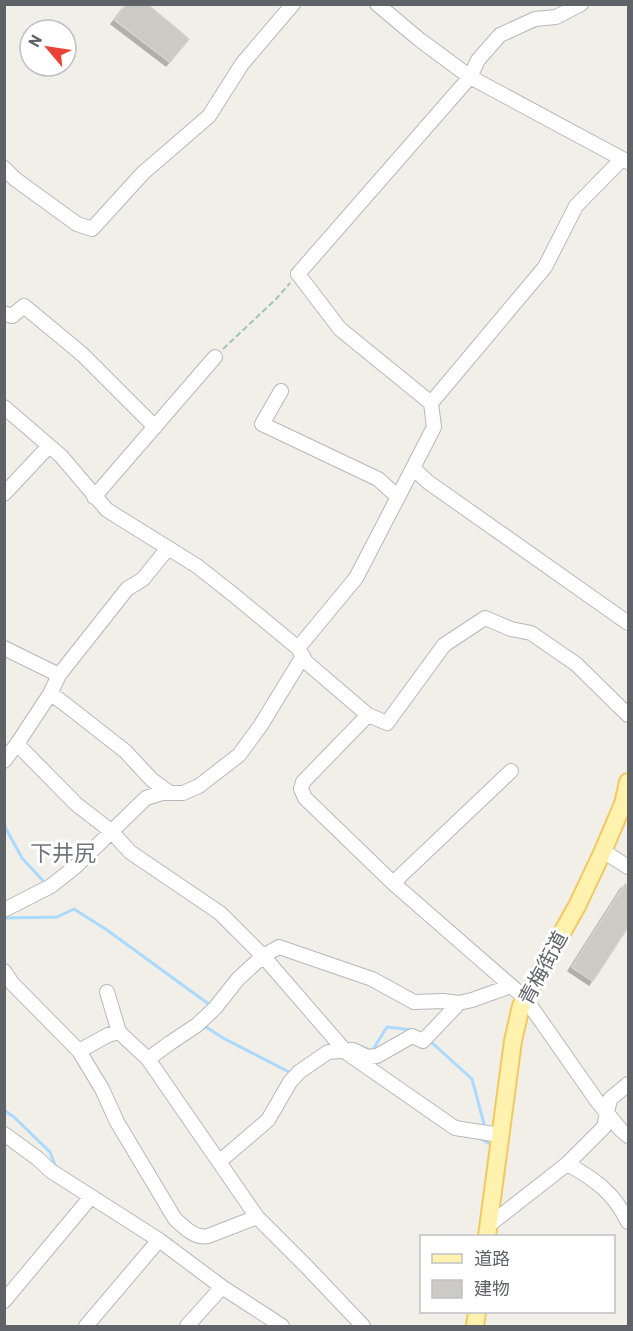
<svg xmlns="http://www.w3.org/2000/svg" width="633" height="1331" viewBox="0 0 633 1331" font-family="Barlow,'Noto Sans JP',sans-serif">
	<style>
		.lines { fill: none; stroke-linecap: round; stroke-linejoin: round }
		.stream { stroke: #aadaff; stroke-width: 3 }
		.building { fill: #cccac5; stroke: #d6d1c6; stroke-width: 1.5; filter: url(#shadow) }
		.minor-casing { stroke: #b5b8bc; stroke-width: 16 }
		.major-casing { stroke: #f2c960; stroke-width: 20 }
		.path { stroke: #9cc7a9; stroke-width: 2; stroke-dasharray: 6 3; stroke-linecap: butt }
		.minor { stroke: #fff; stroke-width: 14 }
		.major { stroke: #fff2af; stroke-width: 16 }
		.labels { text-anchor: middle; stroke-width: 6; stroke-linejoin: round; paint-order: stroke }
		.street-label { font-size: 20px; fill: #5f6368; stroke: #fff }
		.quarter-label { font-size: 22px; fill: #70757a; stroke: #fff }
	</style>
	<defs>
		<filter id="shadow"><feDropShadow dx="-4" dy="4" stdDeviation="0" flood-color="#0004"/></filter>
	</defs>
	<rect width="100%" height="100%" fill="#f1efe8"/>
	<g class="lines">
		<!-- stream -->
		<path class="stream" d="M4,825L22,858L46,884
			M4,918L57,917L74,909L107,930L210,1005
			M203,1025L223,1038L291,1073
			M430,1041L472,1079L484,1124
			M362,1047L372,1051L387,1027L413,1030
			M4,1110L14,1117L50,1152L56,1168
			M481,1139L492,1145"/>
	</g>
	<!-- building -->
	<path class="building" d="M127,4H147L189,39L170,62L115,20Z
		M625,884L628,887V927L593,981L572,967Z"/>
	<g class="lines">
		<defs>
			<path id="minor" d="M377,4L420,40L470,77L628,162
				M4,168L15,179L77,224L92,229L143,173L209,116L242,64L293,4
				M4,313L12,316L24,306L83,355L155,427
				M281,391L262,424L378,479L398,497L434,427L431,403L340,329L298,274L470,77L478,60L500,35L535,19L556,17L581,4
				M431,403L545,267L576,206L622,159
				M4,407L61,456L107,510L197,566L235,596L298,648L306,662L368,715L303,782L301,789L305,798L393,883L525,998L597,1101L621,1130L628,1136
				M413,468L428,482L628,623
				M4,494L49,446
				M94,497L215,357
				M4,648L59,675
				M298,648L356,578L398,497
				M50,694L61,701L125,751L152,780L170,793
				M368,715L387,723L444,645L485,618L511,629L531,633L576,664L628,715
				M17,744L76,804L111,831L130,852L220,913L263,956L347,1053L455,1128L500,1135
				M4,761L17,744L50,694L59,675L127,589L143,579L168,548
				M603,851L628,867
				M393,883L511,771
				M4,910L51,886L75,867L146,798L162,793H183L199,786L239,755L261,725L303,656
				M4,971L12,983L79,1051L108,1035L119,1032L148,1059L257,1217L307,1267L363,1326
				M107,992L119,1032
				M79,1051L102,1089L117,1122L175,1219C184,1227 195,1239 208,1236L257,1217
				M148,1059L170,1043L197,1025L215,1008L238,979L263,956L279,947L372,979L414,1002L443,1001L459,1003L472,1000L511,986
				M4,1134L37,1158L51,1171L159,1240L222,1287L282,1326
				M219,1162L268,1120L290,1082L299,1072L328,1052L353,1050L367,1057L377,1056L412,1036L423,1041L459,1003
				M567,1164C595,1179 614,1193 628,1222
				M489,1225L567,1164L604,1127L610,1099L628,1084
				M4,1301L90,1198
				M86,1326L159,1240
				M187,1326L222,1287"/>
			<path id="major" d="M487,1236L513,1041L521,1006L577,906L603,851L623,804L628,782
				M475,1326L477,1312"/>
		</defs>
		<!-- minor casing -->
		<use href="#minor" class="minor-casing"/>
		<!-- major casing -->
		<use href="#major" class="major-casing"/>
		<!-- path -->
		<path class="path" d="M223,349L276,299L290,283"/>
		<!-- minor -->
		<use href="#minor" class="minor"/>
		<!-- major -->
		<use href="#major" class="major"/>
	</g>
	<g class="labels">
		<!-- street labels -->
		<g class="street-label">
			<text transform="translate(543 968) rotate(-62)" y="7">青梅街道</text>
		</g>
		<!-- quarter labels -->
		<g class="quarter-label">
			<text x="63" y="861">下井尻</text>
		</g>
	</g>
	<!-- border -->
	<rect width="633" height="1331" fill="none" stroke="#5f6368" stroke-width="12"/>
	<!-- legend -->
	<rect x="420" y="1235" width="195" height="78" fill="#ffffff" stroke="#bfc1c3" stroke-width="1.5"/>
	<rect x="432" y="1254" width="30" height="9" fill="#fff2af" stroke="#bfc1c3" stroke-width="1.5"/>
	<text x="474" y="1265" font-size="18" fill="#5f6368">道路</text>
	<rect x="432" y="1280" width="30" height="18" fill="#cccac5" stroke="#bfc1c3" stroke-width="1.5"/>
	<text x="474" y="1295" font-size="18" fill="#5f6368">建物</text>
	<!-- north arrow -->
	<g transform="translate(48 48) rotate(299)"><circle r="28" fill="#ffffff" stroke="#bfc1c3" stroke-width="1.5"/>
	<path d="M0-4.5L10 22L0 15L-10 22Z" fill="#ea4335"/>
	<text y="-9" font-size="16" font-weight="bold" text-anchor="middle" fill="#5f6368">N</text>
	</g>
</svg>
